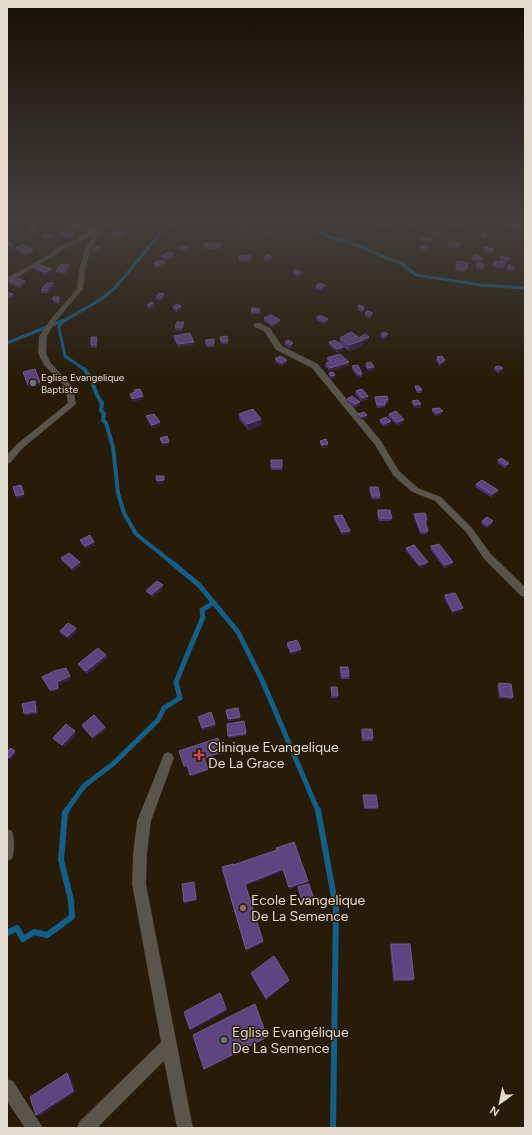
<svg xmlns="http://www.w3.org/2000/svg" width="532" height="1135" viewBox="0 0 532 1135" font-family="Figtree,sans-serif">
	<style>
		.lines { fill: none; stroke-linecap: round; stroke-linejoin: round }
		.stream-far3 { stroke: #11608b; stroke-width: 3 }
		.stream-far2 { stroke: #11608b; stroke-width: 4 }
		.stream-far1 { stroke: #11608b; stroke-width: 5 }
		.stream { stroke: #11608b; stroke-width: 6 }
		.street { fill: #5a544b; fill-rule: evenodd }
		.wall { fill: #4e3277 }
		.shaded-wall { fill: #382146 }
		.building { fill: #5e4480; stroke: #735c8c }
		.worship-dot { fill: #6b7280; stroke: #281b08; stroke-width: 1.5 }
		.health-dot { fill: #e0444e; stroke: #281b08; stroke-width: 1.5 }
		.education-dot { fill: #8d6e63; stroke: #281b08; stroke-width: 1.5 }
		.labels { text-anchor: middle; stroke-width: 3; stroke-linejoin: round; paint-order: stroke }
		.far-poi-label { font-size: 10px; fill: #e3dbcf; stroke: #281b08; text-anchor: start }
		.near-poi-label { font-size: 14px; fill: #e3dbcf; stroke: #281b08; text-anchor: start }
	</style>
	<rect width="100%" height="100%" fill="#281b08"/>
	<g class="lines">
		<!-- stream-far3 -->
		<path class="stream-far3" d="M296,222L329,237L346,241L402,264L416,275L481,285L525,288
			M67,319L60,324L59,328L65,356L85,370
			M7,343L67,319L100,300L115,288L163,230L179,222"/>
		<!-- stream-far2 -->
		<path class="stream-far2" d="M84,369C94,379 93,392 102,403L101,410L104,414L103,420L106,423L113,447L118,493L124,513L136,534L171,562"/>
		<!-- stream-far1 -->
		<path class="stream-far1" d="M170,561L199,585L238,632L262,680L318,811
			M66,811L84,786L114,763L158,720L164,708L180,698L176,682L203,617L202,610L213,603"/>
		<!-- stream -->
		<path class="stream" d="M318,810L336,908L333,1128
			M7,933L17,928L23,939L34,932L47,935L72,917L71,900L61,860L65,813L67,810"/>
		<!-- street -->
		<path class="street" d="M64,222H72L85,228H98L103,222H109L91,248L85,270L83,289L56,321L47,336L46,353L50,362L73,387L76,404L23,448L10,463L7,464V455L17,444L68,403L65,387L44,365L38,353L39,336L51,319L77,289L79,270L85,248L94,235L60,251L56,255L7,283V278L52,253L56,249L90,232L75,229Z
			M432,222H439L435,225Z
			M498,222H508L525,227V231L518,230Z
			M254,323H260L270,328L282,346L318,364L381,441L399,471L418,488L441,497L472,528L490,553L525,587V597L521,596L484,559L466,532L435,501L412,492L393,475L375,445L312,368L276,350L264,331L254,327Z
			M168,752L172,754L174,758L151,821L147,854L146,884L193,1128H177L164,1061L97,1128H77L79,1122L161,1042L132,884L133,854L137,821L164,754Z
			M7,829L12,831C15,840 15,850 12,859L7,861Z
			M7,1079L13,1081L43,1128H25L7,1101Z"/>
	</g>
	<!-- wall -->
	<path class="wall" d="M207,222H216L214,224L207,223Z
		M420,222L416,228L411,227V224Z
		M444,222H458L461,223L460,226L457,228L444,223Z
		M379,224H389L388,226L385,229L379,227Z
		M116,225L117,228L113,231L108,229V227Z
		M75,228L76,231L71,233L74,234L75,237L67,240L61,237L60,234L63,233L62,230Z
		M249,228V231L246,233L241,232V229Z
		M127,232L128,235L120,239L112,236V233Z
		M271,232V235L268,237L264,235V233Z
		M440,232L439,237L433,236V234Z
		M487,234V237L485,239L480,237V235Z
		M42,235L52,239L46,241L43,238Z
		M432,238L431,243L421,242V239Z
		M449,242L461,243L459,248L448,247Z
		M205,243H221V249H205Z
		M421,245L428,246L427,252L420,251Z
		M179,247H188V250L184,252L180,250Z
		M484,247L494,249L492,254L483,252Z
		M16,248L33,253L25,256L17,251Z
		M92,248L101,251L97,253L92,251Z
		M161,256L174,257L168,260L162,258Z
		M272,257V260L269,262L264,261V258Z
		M239,258L252,259L250,262L239,261Z
		M472,258L482,261L481,263L472,261Z
		M500,258H510L509,261L507,263H506L503,269L492,267L493,264L502,262L500,261Z
		M457,261L468,263L466,272L455,271Z
		M165,262V265L158,268L154,265V263Z
		M477,263L484,264L483,270L476,269Z
		M69,265L70,268L65,274L57,273L56,271Z
		M33,267L52,272L47,275L33,269Z
		M507,267H515L514,270L512,272L506,270Z
		M293,271L301,272V275L298,277L293,274Z
		M9,281L26,284L20,288L9,284Z
		M53,283L54,286L48,293H42L41,290Z
		M325,285V288L321,291L316,289V286Z
		M156,296L165,297L161,301L156,299Z
		M59,297L60,300L59,303H54L53,300Z
		M147,305L155,306L151,309L147,308Z
		M181,306V309L177,312L173,310V307Z
		M358,307H364V310L362,312L357,310Z
		M260,309V312L259,314H251V311Z
		M365,313L372,316L370,318L365,316Z
		M317,317L328,319V322L324,324L316,320Z
		M264,318L280,323L273,327L264,321Z
		M184,325L182,331L175,330V327Z
		M381,334H388L387,337L384,339L380,337Z
		M174,336L194,342V345L178,347L174,339Z
		M227,336L228,344H221L220,337Z
		M97,337V347L91,348V345Z
		M360,337L368,340L363,342V341L362,346L349,351L342,346L343,347V350L337,352L329,345V342L339,344L340,338H360Z
		M214,339V347H206V340Z
		M285,342L293,346L290,348L285,345Z
		M437,357L445,360L444,363L439,366L436,360Z
		M327,358L349,362V365L330,371L325,366L326,363L329,362L327,361Z
		M275,359L287,360V363L282,366L275,362Z
		M366,363L374,370L368,371L365,366Z
		M352,366L362,374V377L357,376L352,369Z
		M495,367L502,371L498,373L494,370Z
		M329,373L335,375V378L331,379L329,376Z
		M415,386L422,390L421,393H417L415,389Z
		M356,391L368,396V399L361,401L355,394Z
		M375,397L388,400V403H385V407L377,408L375,400Z
		M347,399L360,402V405L355,407L347,402Z
		M412,401L421,404V407L415,408L412,404Z
		M432,409L442,414L436,416L432,412Z
		M239,414L261,419L262,425L248,430L239,419Z
		M358,414L367,418L361,420L358,417Z
		M389,414L403,423L397,425L388,417Z
		M146,416L160,422V425L152,428L147,419Z
		M380,420L391,421L390,424L384,427L380,423Z
		M320,441L328,444V447L322,448L320,444Z
		M271,460L282,467V470H271Z
		M498,460L509,463L508,466L505,468L497,463Z
		M476,484L497,493L491,497L475,487Z
		M370,487L380,496V499H372L369,490Z
		M378,510L392,518L391,521H379L377,513Z
		M414,514L427,520L426,523L428,531L427,534H420L414,517Z
		M334,516L350,534L342,535L334,519Z
		M482,521L492,524L487,528L481,524Z
		M80,540L94,542L95,545L86,549L81,543Z
		M431,546L452,565L444,568L430,549Z
		M406,548L427,565L420,568L406,551Z
		M61,558L81,565L73,571L62,561Z
		M163,585V588L153,597L147,593L146,591Z
		M445,595L462,611L452,613L444,598Z
		M76,628L77,631L69,639L61,634L60,631Z
		M287,643L301,649V652L291,655L287,646Z
		M106,655L107,658L87,674L79,666L78,664Z
		M340,667L349,676V679H341L340,670Z
		M499,683L513,697L512,699L499,698L497,685Z
		M331,687L338,695L337,698H331Z
		M35,701L36,704L38,713L25,715L24,713Z
		M227,724L246,733V735L229,738Z
		M82,725L106,729L93,739L83,728Z
		M362,729L373,738V741H362L361,731Z
		M76,734L64,747L54,740L53,738Z
		M363,795L378,807L377,809H364L363,797Z
		M276,848L308,883L289,889L283,871L246,885L263,943L246,951L222,869L276,851Z
		M298,887L314,899V901L303,905L298,889Z
		M391,944L414,979L412,981H393L390,947Z
		M251,973L289,982L266,1000L252,976Z"/>
	<!-- shaded-wall -->
	<path class="shaded-wall" d="M461,223L460,226L457,228L458,225Z
		M389,224L388,226L385,229V226Z
		M116,225L117,228L113,231V228Z
		M75,228L76,231L68,234L67,231Z
		M249,228V231L246,233V230Z
		M37,231L38,233L32,235L31,232Z
		M127,232L128,235L120,239V236Z
		M271,232V235L268,237V234Z
		M74,234L75,237L67,240L66,237Z
		M52,236V239L46,241L45,238Z
		M13,246V249L7,250V247Z
		M188,247V250L184,252L183,249Z
		M100,248L101,251L97,253V250Z
		M33,250V253L25,256L24,253Z
		M174,254V257L168,260V257Z
		M272,257V260L269,262V259Z
		M165,262V265L158,268V265Z
		M69,265L70,268L65,274V271Z
		M52,269V272L47,275L46,272Z
		M301,272V275L298,277V274Z
		M25,281L26,284L20,288L19,285Z
		M53,283L54,286L48,293L47,290Z
		M325,285V288L321,291V288Z
		M13,294L14,297L9,300L8,297Z
		M164,294L165,297L161,301V298Z
		M154,303L155,306L151,309L150,306Z
		M181,306V309L177,312V309Z
		M328,319V322L324,324V321Z
		M280,320V323L273,327V324Z
		M184,322V325L182,331V328Z
		M388,334L387,337L384,339L385,336Z
		M369,337L368,340L363,342V339Z
		M363,340L362,346L349,351V345Z
		M194,342V345L178,347V344Z
		M293,343V346L290,348V345Z
		M343,347V350L337,352V349Z
		M287,360V363L282,366V363Z
		M445,360L444,363L439,366L440,363Z
		M349,362V365L330,371V368Z
		M374,367V370L368,371V368Z
		M503,368L502,371L498,373L499,370Z
		M335,375V378L331,379V376Z
		M40,382L41,385L29,388L28,385Z
		M143,396L144,399L133,402L132,399Z
		M368,396V399L361,401L362,398Z
		M360,402V405L355,407V404Z
		M421,404V407L415,408V405Z
		M443,411L442,414L436,416L437,413Z
		M367,415V418L361,420V417Z
		M261,419L262,425L248,430L247,424Z
		M404,420L403,423L397,425V422Z
		M391,421L390,424L384,427V424Z
		M160,422V425L152,428V425Z
		M169,442V445L162,446V443Z
		M328,444V447L322,448V445Z
		M509,463L508,466L505,468L506,465Z
		M164,476V483L158,484L157,481Z
		M498,490L497,493L491,497L492,494Z
		M24,494L25,497L17,499L16,496Z
		M493,521L492,524L487,528L488,525Z
		M350,531V534L342,535V532Z
		M94,542L95,545L86,549L85,546Z
		M80,562L81,565L73,571L72,568Z
		M428,562L427,565L420,568V565Z
		M453,562L452,565L444,568L445,565Z
		M163,585V588L153,597L152,594Z
		M463,608L462,611L452,613L453,611Z
		M76,628L77,631L69,639L68,636Z
		M301,649V652L291,655V652Z
		M106,655L107,658L87,674L86,671Z
		M70,676L71,679L58,685L59,691L52,692L50,690L57,682Z
		M35,701L36,704L38,713L36,711Z
		M240,717V719L228,722V719Z
		M215,724L216,727L202,731V728Z
		M105,727L106,729L93,739L92,737Z
		M75,731L76,734L64,747L62,745Z
		M15,751L16,753L10,761L9,758Z
		M223,751L224,753L205,760L204,758Z
		M187,765V767L184,768V766Z
		M208,769V771L191,777L190,775Z
		M283,869V871L245,886V884Z
		M308,881V883L289,889V887Z
		M194,882L197,901L185,903L184,902Z
		M314,899V901L303,905V903Z
		M263,941V943L246,951V949Z
		M289,980V982L266,1000V998Z
		M226,1009L227,1011L191,1031L190,1029Z
		M267,1037V1038L204,1070V1069Z
		M67,1073L70,1074L76,1092L40,1116L36,1115Z"/>
	<!-- building -->
	<path class="building" d="M382,222H385L389,224L385,226L379,224Z
		M412,222H418L416,225L411,224Z
		M450,222H458L461,223L458,225Z
		M111,224L116,225L113,228L108,227Z
		M35,225V228L29,229L28,226Z
		M72,226L75,228L67,231L74,234L66,237L60,234L65,232L62,230Z
		M244,227L249,228L246,230L241,229Z
		M30,229H36L37,231L31,232Z
		M119,229L127,232L120,236L112,233Z
		M267,231L271,232L268,234L264,233Z
		M434,231L440,232V234H433Z
		M482,232L487,234L486,236L480,235Z
		M48,233L52,236L45,238L42,235Z
		M422,237L432,238L431,241L421,239Z
		M9,241L13,246L7,247V242Z
		M449,242L461,243L460,246L448,244Z
		M205,243H221V246H204Z
		M24,244L33,250L24,253L16,248Z
		M184,245L188,247L183,249L179,247Z
		M421,245L428,246L427,249L420,248Z
		M95,246L100,248L97,250L92,248Z
		M484,247L494,249L493,251L484,249Z
		M169,252L174,254L168,257L161,256Z
		M241,255L252,256L250,259L239,258Z
		M267,255L272,257L269,259L264,258Z
		M474,255L483,258L482,260L472,258Z
		M502,256L510,258L508,260L500,258Z
		M160,260L165,262L158,265L154,263Z
		M457,261L468,263L467,269L456,268Z
		M495,261L506,262L503,266L493,264Z
		M477,263L484,264L483,267L477,266Z
		M38,264L52,269L46,272L33,267Z
		M61,264L69,265L65,271H56Z
		M509,265L515,267L512,269L507,267Z
		M296,270L301,272L298,274L293,271Z
		M17,278L25,281L19,285L9,281Z
		M47,283H53L47,290H41Z
		M320,283L325,285L321,288L316,286Z
		M7,292L13,294L8,297H7Z
		M160,293L164,294L161,298L156,296Z
		M53,297H59V300H53Z
		M151,302L154,303L150,306L147,305Z
		M177,304L181,306L177,309L173,307Z
		M359,305L364,307L363,309L358,307Z
		M252,308L260,309L259,311H251Z
		M367,311L373,313L370,315L365,313Z
		M271,315L280,320L273,324L264,318Z
		M320,315L328,319L324,321L317,317Z
		M177,322H184L182,328L175,327Z
		M351,332L363,340L349,345L340,338Z
		M384,332L388,334L385,336L381,334Z
		M190,333L194,342L178,344L174,336Z
		M365,334L369,337L363,339L360,337Z
		M227,336L228,341H221L220,337Z
		M91,337H97L96,344L91,345Z
		M214,339V344H206V340Z
		M288,340L293,343L290,345L285,342Z
		M335,340L343,347L337,349L329,342Z
		M340,354L349,362L330,368L326,363L331,362L327,358Z
		M280,356L287,360L282,363L275,359Z
		M442,356L445,360L440,363L437,357Z
		M371,362L374,367L368,368L366,363Z
		M358,365L362,374L357,373L352,366Z
		M499,366L503,368L499,370L495,367Z
		M35,369L40,382L28,385L23,372Z
		M333,372L335,375L331,376L329,373Z
		M415,386H419L422,390H417Z
		M140,389L143,396L132,399L130,394L135,392L134,390Z
		M362,389L368,396L362,398L356,391Z
		M352,396L360,402L355,404L347,399Z
		M387,396L388,400H384L386,404L377,405L375,397Z
		M418,400L421,404L415,405L412,401Z
		M439,408L443,411L437,413L432,409Z
		M253,409L261,419L247,424L239,414Z
		M396,411L404,420L397,422L389,414Z
		M364,412L367,415L361,417L358,414Z
		M154,414L160,422L152,425L146,416Z
		M386,417L391,421L384,424L380,420Z
		M167,436L169,442L162,443L160,438Z
		M326,439L328,444L322,445L320,441Z
		M501,458L509,463L506,465L498,460Z
		M271,460H282V467H271Z
		M156,476H164V480L157,481Z
		M482,480L498,490L492,494L476,484Z
		M21,485L24,494L16,496L13,487Z
		M370,487H378L380,496H372Z
		M378,510H390L392,518H379Z
		M425,513L427,520H425L428,531H421L414,514Z
		M342,515L350,531L342,532L334,516Z
		M487,517L493,521L488,525L482,521Z
		M90,535L94,542L85,546L80,540Z
		M439,544L453,562L445,565L431,546Z
		M414,545L428,562L420,565L406,548Z
		M69,553L80,562L72,568L61,558Z
		M157,581L163,585L152,594L146,591Z
		M455,593L463,608L453,611L445,595Z
		M68,623L76,628L68,636L60,631Z
		M297,640L301,649L291,652L287,643Z
		M98,648L106,655L86,671L78,664Z
		M340,667H348L349,676H342Z
		M66,668L70,676L57,682L58,688L50,690L42,677L54,671Z
		M499,683L511,684L513,697L501,696Z
		M331,687H337L338,695H332Z
		M35,701L36,711L24,713L22,704Z
		M238,708L240,717L228,719L226,710Z
		M211,712L215,724L202,728L198,717Z
		M94,715L105,727L92,737L82,725Z
		M244,721L246,733L228,736L227,724Z
		M66,724L75,731L62,745L53,738Z
		M362,729H372L373,738H363Z
		M218,738L223,751L204,758L208,769L190,775L187,765L184,766L179,751Z
		M11,748L15,751L9,758L7,756V752Z
		M363,795H376L378,807H365Z
		M294,842L308,881L289,887L283,869L245,884L263,941L246,949L222,867L233,864V865L277,850L276,848Z
		M194,882L196,899L184,902L182,884Z
		M309,884L314,899L303,903L298,887Z
		M391,944H410L414,979H395Z
		M274,956L289,980L266,998L251,973Z
		M220,993L226,1009L190,1029L184,1012Z
		M255,1004L267,1037L204,1069L193,1035Z
		M67,1073L73,1091L36,1115L30,1097Z"/>
	<!-- sky -->
	<linearGradient id="sky" x2="0" y2="1"><stop stop-color="#160f04"/><stop offset="0.58" stop-color="#423f3d"/><stop offset="1" stop-color="#423f3d" stop-opacity="0"/></linearGradient>
	<rect width="532" height="381" fill="url(#sky)"/>
	<!-- markers -->
	<g class="worship-dot">
		<circle cx="33" cy="383" r="4"/>
		<circle cx="224" cy="1040" r="4"/>
	</g>
	<path class="health-dot" d="M197 749h4v4h4v4h-4v4h-4v-4h-4v-4h4z"/>
	<circle class="education-dot" cx="243" cy="908" r="4"/>
	<g class="labels">
		<!-- far-poi labels -->
		<g class="far-poi-label">
			<text x="41" y="381">Eglise Evangelique<tspan x="41" dy="12">Baptiste</tspan></text>
		</g>
		<!-- near-poi labels -->
		<g class="near-poi-label">
			<text x="208" y="752">Clinique Evangelique<tspan x="208" dy="16">De La Grace</tspan></text>
			<text x="251" y="905">Ecole Evangelique<tspan x="251" dy="16">De La Semence</tspan></text>
			<text x="232" y="1037">Eglise Evangélique<tspan x="232" dy="16">De La Semence</tspan></text>
		</g>
	</g>
	<!-- border -->
	<rect width="532" height="1135" fill="none" stroke="#e3dbcf" stroke-width="16"/>
	<!-- north arrow -->
	<g transform="translate(500 1103) rotate(213)" stroke="#281b08" stroke-width="3" paint-order="stroke">
	<path d="M0-3L7 15L0 10L-7 15Z" fill="#e3dbcf"/>
	<text y="-6" font-size="11" font-weight="bold" text-anchor="middle" fill="#e3dbcf">N</text>
	</g>
</svg>
